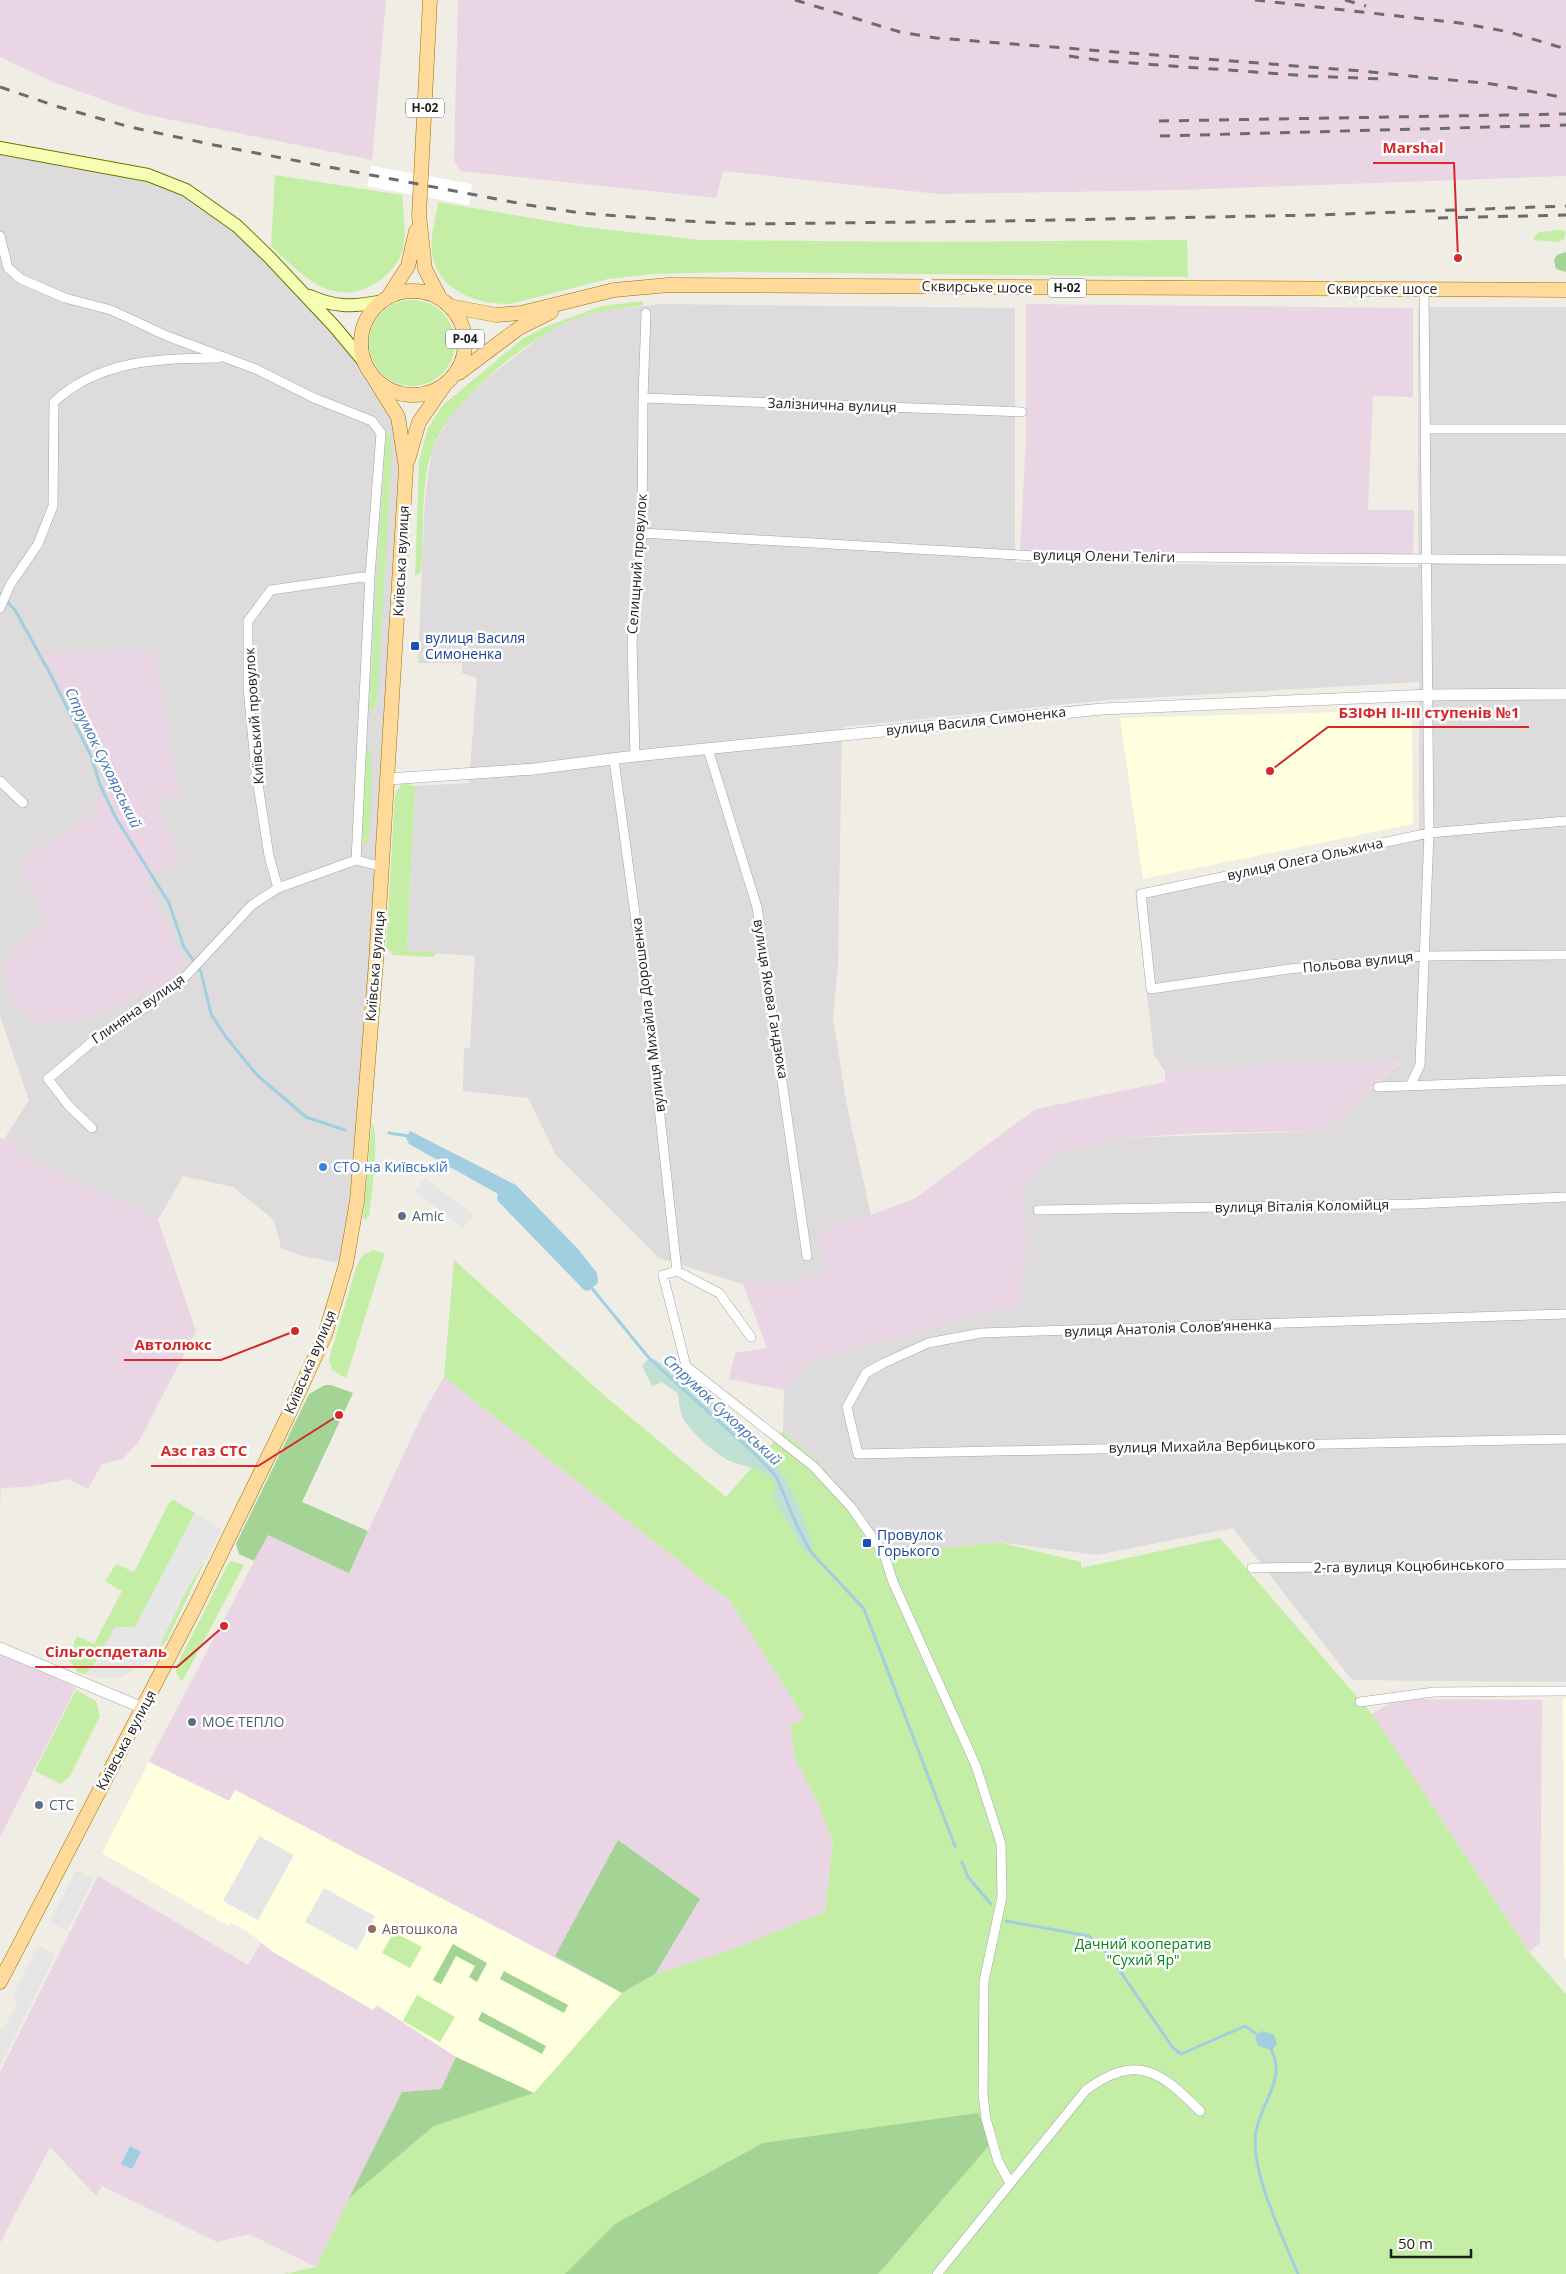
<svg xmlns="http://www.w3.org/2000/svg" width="1566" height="2274" viewBox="0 0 1566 2274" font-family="'Open Sans',sans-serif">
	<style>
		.residential { fill: #dddbdb }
		.industrial { fill: #ead5e5 }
		.education { fill: #fdffde }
		.grass { fill: #c4eea6 }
		.forest { fill: #a3d395 }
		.wetland { fill: #bfe0d3 }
		.parking { fill: #e6e6e6 }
		.water { fill: #a1cee1 }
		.pier { fill: #fff }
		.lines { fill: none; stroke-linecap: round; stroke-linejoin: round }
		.stream { stroke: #a1cee1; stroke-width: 3 }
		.minor-casing { stroke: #a5a5a5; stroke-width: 10 }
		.tertiary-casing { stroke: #a5a5a5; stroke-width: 12 }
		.secondary-casing { stroke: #657b00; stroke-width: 14 }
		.primary-casing { stroke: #997100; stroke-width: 15 }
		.minor { stroke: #fff; stroke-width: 9 }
		.tertiary { stroke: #fff; stroke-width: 11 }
		.secondary { stroke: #f6feb4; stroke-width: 12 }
		.primary { stroke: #ffda9a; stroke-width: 14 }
		.rail { stroke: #6c6c6c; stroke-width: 3; stroke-dasharray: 10 10; stroke-linecap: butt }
		.transit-dot { fill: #1a4fb4; stroke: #fff; stroke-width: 2 }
		.shop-dot { fill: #3f7fe0; stroke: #fff; stroke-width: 2 }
		.service-dot { fill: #5c6f8a; stroke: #fff; stroke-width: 2 }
		.education-dot { fill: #8d6e63; stroke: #fff; stroke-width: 2 }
		.labels { text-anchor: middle; stroke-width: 5; stroke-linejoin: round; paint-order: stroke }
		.shield { fill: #fff; stroke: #626262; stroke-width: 1 }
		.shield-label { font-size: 12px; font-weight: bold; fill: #1e1e1e }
		.street-label { font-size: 14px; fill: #1e1e1e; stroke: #fff }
		.transit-label { font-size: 14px; fill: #164399; stroke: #fff; text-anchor: start }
		.shop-label { font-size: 14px; fill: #366cbe; stroke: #fff; text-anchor: start }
		.service-label { font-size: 14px; fill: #4e5e75; stroke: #fff; text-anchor: start }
		.education-label { font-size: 14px; fill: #785e54; stroke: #fff; text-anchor: start }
		.park-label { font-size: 14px; fill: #038617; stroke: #fff }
		.water-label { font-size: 15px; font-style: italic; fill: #4375b6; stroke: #fff }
		.leader { fill: none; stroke: #d62828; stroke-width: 2 }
		.callout-dot { fill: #d62828; stroke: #fff; stroke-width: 2 }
		.callout-label { font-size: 15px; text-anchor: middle; font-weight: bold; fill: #d62828; stroke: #fff; stroke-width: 5; stroke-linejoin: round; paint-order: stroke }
	</style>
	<rect width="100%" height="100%" fill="#f0ede4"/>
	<!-- residential -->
	<path class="residential" d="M0,148L186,190L269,257L376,385L398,417L406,468L401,580L346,1264L302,1256L281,1248L274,1220L233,1187L183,1176L158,1220L26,1157L21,1154L13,1141L5,1138L29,1100L0,1016Z
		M660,304L1015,308V562L1418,567V307H1566V1682L1352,1680L1233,1528L1096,1555L999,1542L891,1554L817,1461L783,1431L784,1390L810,1361L1019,1303L1027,1242L1022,1185L1053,1153L1124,1138L1324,1131L1402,1061L1165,1071L1154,1055L1135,891L1419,840V682L1107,700L842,727L838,963L833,1018L846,1101L871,1216L816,1235L827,1271L794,1283L743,1284L659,1258L556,1155L528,1098L463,1091L464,1048H470L475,956L407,951L415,786L469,783L477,678L462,673V663H418L425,499L432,449L454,410L485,380L550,330L579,317L601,311Z"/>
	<!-- industrial -->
	<path class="industrial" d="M0,0H386L372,160L143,114L53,82L0,57Z
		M458,0H1566V176L1178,190L939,194L723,171L716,198L460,171L454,160Z
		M1026,304L1413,308V397L1373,396L1368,510H1414L1413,555L1020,552L1026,436Z
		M154,650L180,796L155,798L179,860L146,879L185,963L173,979L95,1017L36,1024L14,1004L3,966L23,940L46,922L20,862L93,815L108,782L42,652Z
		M1402,1060L1324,1131L1201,1133L1124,1138L1053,1153L1022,1185L1027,1242L1019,1303L810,1361L784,1390L729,1379L735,1353L767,1348L743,1284L794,1283L827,1271L816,1235L914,1199L1036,1109L1165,1082V1071Z
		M0,1138L13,1141L21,1154L26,1157L158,1220L196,1331L139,1441L123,1459L102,1464L88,1489L68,1479L27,1487L1,1488L0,1508Z
		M444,1377L730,1601L806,1720L791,1725L795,1759L816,1799L833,1841L825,1913L734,1949L655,1974L622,1993L235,1790L230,1801L149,1762L268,1535L349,1572L423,1413Z
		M0,1653L76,1687L0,1837Z
		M1397,1699L1542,1700L1540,1943L1529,1952L1372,1714Z
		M98,1876L248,1965L261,1943L373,2010L376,2005L456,2057L441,2089L402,2092L316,2267L249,2234L217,2242L102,2186L96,2196L50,2147L0,2243V2072Z"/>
	<!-- education -->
	<path class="education" d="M1412,710L1413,824L1143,879L1120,718Z
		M1563,1698H1566V1958H1564Z
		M149,1762L229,1801L235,1790L622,1993L534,2093L456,2057L377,2005L373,2010L273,1952L247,1931L231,1923L228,1926L102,1853Z"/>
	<!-- grass -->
	<path class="grass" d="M275,175L402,195C403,211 407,232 403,248C400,262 388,276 376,283C332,310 301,274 271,246Z
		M438,202L585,227L701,240L933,242L1187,240L1188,277L736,272L653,274L608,279L510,304C477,305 436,290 432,252C430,237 436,217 438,202Z
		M1562,230L1566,232L1564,240L1556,242L1534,240L1533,237L1540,232Z
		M369 343a43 43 0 1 1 86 0a43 43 0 1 1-86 0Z
		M643,301V305L639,306C619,309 600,310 580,317C533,333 449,401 433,448C419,487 425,532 421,572L415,576L419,461L428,428L442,406L522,339L547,326L602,306Z
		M386,432L389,435L392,452L377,702L373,711L369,708Z
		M367,746L370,748L372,774L369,840L365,844L361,841L365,748Z
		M402,783L415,786L407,951L437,952L433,957L393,955L386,947L395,795Z
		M372,1123C380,1134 371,1199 369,1216L365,1220L363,1218Z
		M373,1250L385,1253L346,1378L332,1370L329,1359L357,1265L364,1254Z
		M454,1260L605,1396L726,1497L783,1431L817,1461L892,1554L999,1542L1081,1562V1568L1220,1538L1372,1714L1529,1952L1566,1994V2274H284L316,2267L349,2198L434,2126L534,2093L622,1993L655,1974L734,1949L825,1912L833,1841L816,1799L795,1759L790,1725L805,1719L730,1601L444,1377Z
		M174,1500L195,1513L135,1627L85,1674L78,1673L68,1658L77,1636L94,1644L122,1591L105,1581L116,1564L134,1572L169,1503Z
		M232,1561L244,1565L183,1680L181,1681L176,1672L177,1665L228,1564Z
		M204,1563L166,1642L160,1648C161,1639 197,1567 204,1563Z
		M76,1690L96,1701L100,1716L70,1776L61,1784L35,1771Z
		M394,1932L422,1947L410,1968L382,1953Z
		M417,1995L455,2017L440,2042L403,2021Z"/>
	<!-- forest -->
	<path class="forest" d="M1566,252V272L1556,269L1554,260L1557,255Z
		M325,1385H331L353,1393L302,1502L368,1531L349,1573L268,1535L254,1561L239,1554L236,1544L309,1394Z
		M618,1840L700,1899L655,1974L622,1993L555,1956Z
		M453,1944L487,1963L477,1982L469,1977L475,1966L456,1956L441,1984L433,1980Z
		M504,1971L568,2005L564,2013L500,1979Z
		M482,2012L546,2046L542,2054L478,2020Z
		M456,2057L534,2093L434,2126L349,2198L402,2092L441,2089Z
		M978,2113L992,2142L878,2274H565L615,2224L763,2143Z"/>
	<!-- wetland -->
	<path class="wetland" d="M649,1358L654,1359C707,1389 761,1432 790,1487C799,1504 805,1525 813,1544L811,1552L806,1554L772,1496L776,1490C774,1469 746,1468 730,1461C716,1455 685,1428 681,1413C679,1407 679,1400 678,1394L662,1382L652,1386L642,1366Z"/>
	<!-- parking -->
	<path class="parking" d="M425,1178L474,1215L463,1228L415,1191Z
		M195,1513L222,1529L204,1563L199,1566L191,1581L159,1647L150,1661L122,1677L98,1678L85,1674L91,1669L115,1627H135Z
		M259,1836L294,1855L258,1920L223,1901Z
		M76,1870L94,1879L67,1931L50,1922Z
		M324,1888L375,1916L357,1950L305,1922Z
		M38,1945L56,1954L0,2067V2028L5,2027L17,2003L13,1995Z"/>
	<!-- water -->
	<path class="water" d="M410,1131L516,1185L578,1249L597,1273L598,1283L588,1291L584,1290L497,1200L498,1194L409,1144L406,1138Z
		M1262,2031L1274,2035L1277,2043L1272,2050L1258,2046L1255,2037Z
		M130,2146L141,2152L132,2169L121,2164Z"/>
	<!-- pier -->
	<path class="pier" d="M371,166L472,184L469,205L367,186Z"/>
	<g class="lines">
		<!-- stream -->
		<path class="stream" d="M0,594L15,610L52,677L91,756L100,785L116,818L169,903L184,947L201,972L211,1014L226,1037L257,1075L306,1117L345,1130
			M389,1133L408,1136
			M590,1286L649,1358L756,1455L776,1476L798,1528L811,1552L864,1609L955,1846
			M962,1862L968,1877L991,1904
			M1006,1921L1089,1936L1109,1955L1173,2048L1181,2054L1245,2026L1261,2037
			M1270,2048C1288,2077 1261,2103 1256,2131C1249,2170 1283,2237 1298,2274"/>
		<defs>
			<path id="minor" d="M0,236L8,268L21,279L65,298L111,310L167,336L256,369L314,398L372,421L381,433L370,576L356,860
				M643,398L1022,412
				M1426,429H1566
				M642,533L1035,556L1566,560
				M0,608L10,585L38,544L53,506L54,402C99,360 160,358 218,358
				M708,749L757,907L807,1256
				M635,756L632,642L642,533L643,398L646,313
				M614,760L649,1016L677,1271
				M0,781L23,803
				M1566,821L1429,833L1141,894L1151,989L1289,969L1424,956L1566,955
				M356,860L383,867
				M278,888L269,856L256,772L248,688V621L271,590L370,576
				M1411,1084L1420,1065L1429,833L1424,289
				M1378,1087L1566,1080
				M92,1128L69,1106L48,1079L99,1036L140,1011L186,976L252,905L278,888L356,860
				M1038,1210L1413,1204L1566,1197
				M1566,1314L981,1333L928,1343L884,1363L866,1373L847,1407L858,1454L1566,1439
				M751,1337L719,1293L677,1271L663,1275L686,1366L813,1466L851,1507L884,1554L893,1582L976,1766L1001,1844L1002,1897L984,1981L983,2094L986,2119L998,2161L1010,2183
				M1252,1568L1566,1564
				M1360,1702L1434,1692L1566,1691
				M937,2274L1086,2090C1137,2053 1160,2071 1200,2111"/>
			<path id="tertiary" d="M388,779L534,769L635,756L1102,709L1428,695L1566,694
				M0,1648L143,1708"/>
			<path id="secondary" d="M0,148L148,175L186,190L237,226L269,257L334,326L365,363
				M310,296C333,307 353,307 378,302"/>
			<path id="primary" d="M430,0L419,215L425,269L440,298
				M361 343a52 52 0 1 1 104 0a52 52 0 1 1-104 0Z
				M390,294L408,266L416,231
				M449,306L496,315L521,313L614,290L669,285L1566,290
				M459,373L519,328L551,312
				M408,460L419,422L444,386
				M0,1982L196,1605L288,1416L325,1335L346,1264L357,1201L376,962L406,468L398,417L372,375"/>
		</defs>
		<!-- minor casing -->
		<use href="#minor" class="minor-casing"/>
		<!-- tertiary casing -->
		<use href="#tertiary" class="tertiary-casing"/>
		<!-- secondary casing -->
		<use href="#secondary" class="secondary-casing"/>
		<!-- primary casing -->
		<use href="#primary" class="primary-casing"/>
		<!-- minor -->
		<use href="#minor" class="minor"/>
		<!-- tertiary -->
		<use href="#tertiary" class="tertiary"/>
		<!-- secondary -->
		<use href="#secondary" class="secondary"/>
		<!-- primary -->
		<use href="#primary" class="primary"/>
		<!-- rail -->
		<path class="rail" d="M795,0L900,32L936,38L1361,71L1492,84L1566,98
			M1255,0L1460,23L1509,32L1566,49
			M1345,0L1366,6
			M1069,56L1104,61L1309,76L1383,79
			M0,87L59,107L130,127L214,145L528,205L581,213L685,221L743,224L1004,221L1316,215L1566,206
			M1159,121L1566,114
			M1160,136L1566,125
			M1438,218L1566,215"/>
	</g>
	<!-- markers -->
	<g class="transit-dot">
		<rect x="410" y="641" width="10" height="10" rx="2.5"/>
		<rect x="862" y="1538" width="10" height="10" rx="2.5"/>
	</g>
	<circle class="shop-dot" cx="323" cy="1167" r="5"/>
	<g class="service-dot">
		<circle cx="402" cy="1216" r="5"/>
		<circle cx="192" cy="1722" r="5"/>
		<circle cx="39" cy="1805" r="5"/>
	</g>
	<circle class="education-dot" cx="372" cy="1929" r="5"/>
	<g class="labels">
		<!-- shield labels -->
		<g class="shield">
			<rect x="406" y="98.5" width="38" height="19" rx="4"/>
			<rect x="1048" y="278.5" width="38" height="19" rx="4"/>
			<rect x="446" y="329.5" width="38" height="19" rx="4"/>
		</g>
		<g class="shield-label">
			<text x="425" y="112">Н-02</text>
			<text x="1067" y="292">Н-02</text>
			<text x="465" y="343">Р-04</text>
		</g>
		<!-- street labels -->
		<g class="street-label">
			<text transform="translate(977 287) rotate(1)" y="5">Сквирське шосе</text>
			<text x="1382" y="294">Сквирське шосе</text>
			<text transform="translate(832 405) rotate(2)" y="5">Залізнична вулиця</text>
			<text transform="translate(1104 556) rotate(1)" y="5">вулиця Олени Теліги</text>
			<text transform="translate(401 561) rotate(-87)" y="5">Київська вулиця</text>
			<text transform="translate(637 564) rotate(-86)" y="5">Селищний провулок</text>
			<text transform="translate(254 716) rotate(-94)" y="5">Київський провулок</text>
			<text transform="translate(976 721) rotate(-6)" y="5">вулиця Василя Симоненка</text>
			<text transform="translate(1305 859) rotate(-12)" y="5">вулиця Олега Ольжича</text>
			<text transform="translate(1358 962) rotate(-6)" y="5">Польова вулиця</text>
			<text transform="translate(375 966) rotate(-85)" y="5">Київська вулиця</text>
			<text transform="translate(771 999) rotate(81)" y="5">вулиця Якова Гандзюка</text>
			<text transform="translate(138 1009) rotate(-35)" y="5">Глиняна вулиця</text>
			<text transform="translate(648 1015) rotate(-97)" y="5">вулиця Михайла Дорошенка</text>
			<text transform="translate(1302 1206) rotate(-1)" y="5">вулиця Віталія Коломійця</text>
			<text transform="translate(1168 1328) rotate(-2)" y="5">вулиця Анатолія Соловʼяненка</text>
			<text transform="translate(310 1362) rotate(-67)" y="5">Київська вулиця</text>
			<text transform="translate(1212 1446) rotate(-1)" y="5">вулиця Михайла Вербицького</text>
			<text transform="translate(1409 1566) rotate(-1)" y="5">2-га вулиця Коцюбинського</text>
			<text transform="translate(126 1740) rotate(-62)" y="5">Київська вулиця</text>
		</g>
		<!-- transit labels -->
		<g class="transit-label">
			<text x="425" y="643">вулиця Василя<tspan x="425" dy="16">Симоненка</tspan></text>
			<text x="877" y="1540">Провулок<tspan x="877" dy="16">Горького</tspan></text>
		</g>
		<!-- shop labels -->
		<g class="shop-label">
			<text x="333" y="1172">СТО на Київській</text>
		</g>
		<!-- service labels -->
		<g class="service-label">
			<text x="412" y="1221">Amic</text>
			<text x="202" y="1727">МОЄ ТЕПЛО</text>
			<text x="49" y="1810">СТС</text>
		</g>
		<!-- education labels -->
		<g class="education-label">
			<text x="382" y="1934">Автошкола</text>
		</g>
		<!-- park labels -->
		<g class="park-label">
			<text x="1143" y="1949">Дачний кооператив<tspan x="1143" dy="16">"Сухий Яр"</tspan></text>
		</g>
		<!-- water labels -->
		<g class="water-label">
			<text transform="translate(103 758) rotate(64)" y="5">Струмок Сухоярський</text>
			<text transform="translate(722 1410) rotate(43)" y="5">Струмок Сухоярський</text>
		</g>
	</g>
	<!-- callouts -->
	<path class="leader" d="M1458 258L1454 163H1373M1270 771L1328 727H1529M295 1331L221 1360H124M339 1415L258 1466H151M224 1626L177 1667H35"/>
	<g class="callout-dot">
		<circle cx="1458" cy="258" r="5"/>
		<circle cx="1270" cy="771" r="5"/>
		<circle cx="295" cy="1331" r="5"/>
		<circle cx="339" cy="1415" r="5"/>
		<circle cx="224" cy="1626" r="5"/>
	</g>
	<g class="callout-label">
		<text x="1413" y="153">Marshal</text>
		<text x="1429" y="718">БЗІФН ІІ-ІІІ ступенів №1</text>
		<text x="173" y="1350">Автолюкс</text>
		<text x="204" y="1456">Азс газ СТС</text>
		<text x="106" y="1657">Сільгоспдеталь</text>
	</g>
	<!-- scale -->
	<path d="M1391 2249v8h80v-8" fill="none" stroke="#1e1e1e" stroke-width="2.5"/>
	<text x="1398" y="2249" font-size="15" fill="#1e1e1e" stroke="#ffffff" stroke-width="4" paint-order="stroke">50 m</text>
</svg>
